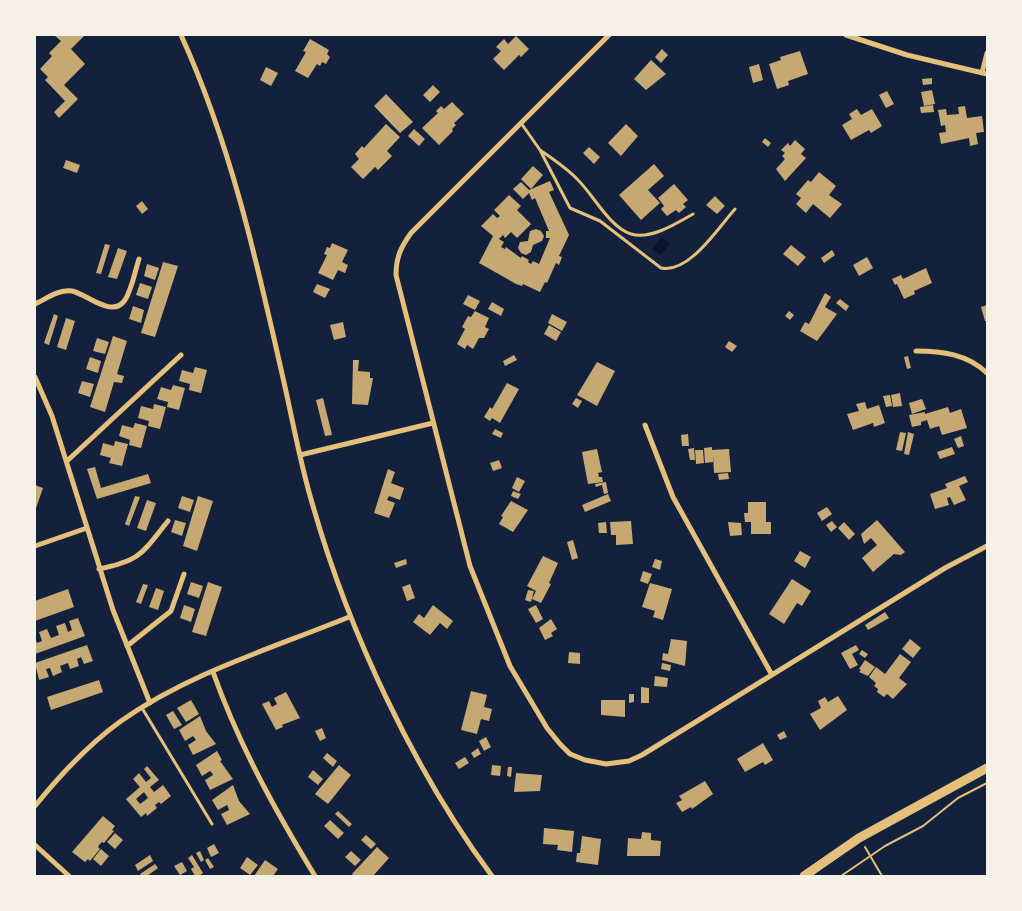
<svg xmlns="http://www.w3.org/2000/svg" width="1022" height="911" viewBox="0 0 1022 911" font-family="'PT Serif',serif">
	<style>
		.water { fill: #0b132b }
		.building { fill: #c6a872; fill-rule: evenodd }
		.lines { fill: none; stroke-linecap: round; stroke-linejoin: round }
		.path { stroke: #e5c07b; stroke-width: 2 }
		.service { stroke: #e5c07b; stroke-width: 3 }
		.minor { stroke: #e5c07b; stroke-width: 5 }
		.secondary { stroke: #e5c07b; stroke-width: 9 }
	</style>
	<rect width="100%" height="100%" fill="#14213d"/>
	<!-- water -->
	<path class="water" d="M662,237L670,244L660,255L652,249Z"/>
	<!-- building -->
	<path class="building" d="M54,35H85L71,49L85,64L64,85L78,99L59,118L54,112L65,101L45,80L48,77L40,69L52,56L49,53L61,41Z
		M516,36L529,49L521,57L519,55L504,70L493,59L501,51L496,47L504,39L508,44Z
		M310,39L329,50L327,54L330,57L326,64L322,62L320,66L317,64L308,78L295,71L306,52L303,51Z
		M662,49L668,55L661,63L655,57Z
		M800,51L808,74L788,81L789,85L777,89L769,64L781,60L780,57Z
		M651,60L666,74L646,90L634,79Z
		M759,64L763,80L753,83L749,67Z
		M266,67L278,73L271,86L260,80Z
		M932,78V84L923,85L922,79Z
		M433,85L440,92L430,102L423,95Z
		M932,90L935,104L924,106L921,92Z
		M887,91L894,104L886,108L879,95Z
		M386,94L413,122L400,133L374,106Z
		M452,102L464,114L454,123L456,125L452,129L453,131L439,145L422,128L438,113L436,111L441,106L444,109Z
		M933,105L934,112L921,113L920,107Z
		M965,106L967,118L982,116L984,132L976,133L978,144L970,146L969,138L941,144L939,133L946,132L945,125L941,126L938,110L946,109L947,115L959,114L958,107Z
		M857,109L861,115L872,109L882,126L871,133L869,130L851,140L842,125L852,119L849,114Z
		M386,124L400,137L387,151L392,156L378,170L375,167L363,179L351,167L359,159L355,154L362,146L364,148Z
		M626,124L638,136L621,156L608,143Z
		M414,129L425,139L419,146L408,136Z
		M765,138L771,143L768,147L762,142Z
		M795,140L805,149L801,154L806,158L785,181L776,169L785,159L782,156L785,153L781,150L788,143L790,146Z
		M589,147L600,157L594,164L583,153Z
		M66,160L80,165L77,173L63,168Z
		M654,164L664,176L648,190L660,203L641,220L619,195Z
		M533,166L543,175L531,189L521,179Z
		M819,172L836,186L829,195L842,204L830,218L813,204L806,213L796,204L801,198L796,194L808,180L811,182Z
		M550,181L554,190L549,192L569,235L559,256L562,257L559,265L556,263L547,283L545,282L540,292L523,284L522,286L516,284L479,263L493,236L481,226L493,214L497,218L500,216L494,210L509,195L521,206L517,210L531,224L517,238L511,232L505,238L503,235L499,239L504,242L501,247L505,249L506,247L521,258L522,256L529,260L528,262L531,264L533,261L539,264L550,238H546V231H549L535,198L532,200L529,193L523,199L513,189L521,182L529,190Z
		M674,184L688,200L683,204L686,207L679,213L676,210L667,216L661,209L664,206L658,198Z
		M715,196L725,206L717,214L706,205Z
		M142,201L148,209L142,214L136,206Z
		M536,229L541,231L544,236L542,241L533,245L531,252L526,255L521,253L518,248L520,242L528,241L530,231Z
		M332,243L348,250L342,262L348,265L345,273L338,270L333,280L318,273L327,255L324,254L327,247L330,248Z
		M105,244L110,245L101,274L96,273Z
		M791,245L806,257L798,266L783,254Z
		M118,248L127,251L117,279L108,277Z
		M832,250L835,255L824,263L821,258Z
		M867,257L873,268L859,276L853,265Z
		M163,262L178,266L155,337L141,333Z
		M147,264L159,268L155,280L144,276Z
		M926,268L932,283L914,291L915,294L904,299L897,284L895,285L892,279L901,275L903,279Z
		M140,283L152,287L148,299L136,295Z
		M317,284L330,289L325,298L313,292Z
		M825,293L831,297L825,307L837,314L817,341L800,331L805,322L809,324Z
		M468,295L480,301L475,310L463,304Z
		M840,299L849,306L846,311L836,303Z
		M492,302L504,309L501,316L488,309Z
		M987,305V321H985L981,307Z
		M133,306L144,310L141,323L129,319Z
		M475,311L489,318L485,327L489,329L484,338H479L473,349L467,345L465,349L457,344L465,329L462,327L468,316L471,317Z
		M789,311L794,315L790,320L785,316Z
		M54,314L58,316L49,345L44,343Z
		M552,314L567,322L562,331L548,323Z
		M66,318L75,321L66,350L57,347Z
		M343,322L346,337L334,340L330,325Z
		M549,325L561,332L556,341L544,334Z
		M113,336L127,341L117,374L124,376L122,383L114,382L105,412L90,407Z
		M97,338L109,342L105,354L93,351Z
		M729,341L737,346L732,352L725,347Z
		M514,355L517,360L505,366L503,361Z
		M908,356L911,368L907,369L904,357Z
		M90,357L101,361L98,373L86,369Z
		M353,360H359L358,371L370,372V378H373L368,405L352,404Z
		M597,362L615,371L597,406L577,395Z
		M195,367L207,370L201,393L189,390L190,384L179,381L182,370L193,373Z
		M82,381L94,384L90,397L78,393Z
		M507,383L519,389L500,423L492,418L490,421L484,417L490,407L492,409Z
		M173,385L185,388L179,410L167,407L168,402L157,399L161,387L171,390Z
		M900,393L902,406L893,407L891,395Z
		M890,395L892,406L886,407L883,396Z
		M323,398L332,435L325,436L316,400Z
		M576,398L582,401L578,408L572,404Z
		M922,399L926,409L912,414L909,403Z
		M865,402L867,409L879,405L885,423L874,427L873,423L853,430L847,414L859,411L856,404Z
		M154,404L166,407L160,429L148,426L149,421L138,418L141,406L153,409Z
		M948,407L950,413L961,409L967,428L942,435L939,426L930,429L927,420L921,422V425L912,427L909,415L925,412V414Z
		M135,423L147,426L141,448L129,445L130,440L119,436L122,425L133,428Z
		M495,429L503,433L501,438L492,434Z
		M900,432L906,433L902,451L896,450Z
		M908,432L914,434L909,455L904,454Z
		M688,434L689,446H682L681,435Z
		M961,436L964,446L958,448L954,439Z
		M115,441L128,444L122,466L109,463L111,458L100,455L103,443L114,446Z
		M712,447V450L729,449L731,472L714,473L713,456V462L705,463L704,448Z
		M952,447L955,454L940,459L937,452Z
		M694,448L695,460H690L688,449Z
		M597,449L602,472L598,473L599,477H602L603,482L588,484L582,452Z
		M695,450H703L704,463L696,464Z
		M499,460L502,468L493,471L490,463Z
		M95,467L101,488L148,474L151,483L97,499L87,469Z
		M388,469L395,472L391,483L404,488L400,500L389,496L387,500L395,503L389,518L374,513Z
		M728,473L729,479L719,480L718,474Z
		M965,476L968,482L959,486L966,500L954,505L950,497L947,498L949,505L935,509L930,494L947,488L945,484Z
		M517,477L525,481L519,492L512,488Z
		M606,482L608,493L604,494L602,485L596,487L595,484Z
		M35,485L43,488L35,511Z
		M513,491L521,494L518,499L511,496Z
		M608,494L611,501L585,512L582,505Z
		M135,496L140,497L129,526L125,524Z
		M182,496L194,500L190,512L178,508Z
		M198,496L213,501L197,551L183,546Z
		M147,500L156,503L146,531L137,528Z
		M511,501L528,510L513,532L499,524L503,517L501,516Z
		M748,502H766V522H771V534H751V522H745L744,513H748Z
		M827,507L832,514L822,521L817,513Z
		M175,520L186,523L182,536L171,532Z
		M877,520L905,552L901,555L894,554L873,572L862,558L877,545L871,538L864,544L861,534Z
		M631,521L633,544L616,545V535H611L610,522Z
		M832,521L837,527L831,532L826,525Z
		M606,522L607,533H599L598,523Z
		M728,522L741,523L742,535L730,536Z
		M844,522L855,534L849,540L838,528Z
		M573,540L578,558L572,560L567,542Z
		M800,551L811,557L805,568L794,561Z
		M543,556L558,563L549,583L551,584L541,603L532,599L536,591L527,586Z
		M406,559L407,564L396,568L394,563Z
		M655,559L662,561L660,570L652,567Z
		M643,571L652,574L648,584L640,581Z
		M792,579L811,591L802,606L797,603L784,624L769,614Z
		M191,582L203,586L199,598L187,594Z
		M208,582L222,587L206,636L192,632Z
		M650,583L672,589L663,620L653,617L655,611L642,607Z
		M143,584L148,585L141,604L136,602Z
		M410,584L415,598L407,601L402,587Z
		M156,588L164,591L158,610L149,607Z
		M68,589L74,607L35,621V601Z
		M528,590L534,591L531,602L525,600Z
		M184,605L195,609L191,622L180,618Z
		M433,605L453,621L447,629L440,623L430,635L413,622L419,614L424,618Z
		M536,605L543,619L536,623L528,609Z
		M885,612L889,618L868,630L865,625Z
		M78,618L85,636L35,654V638L37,643L42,641L39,632L47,629L51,638L59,635L56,626L65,623L68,632L72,630L69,621Z
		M551,619L557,629L551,633L553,636L545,640L539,628Z
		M671,639L687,641L685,666L662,660L663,653L668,654Z
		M910,639L921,648L913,658L902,649Z
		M87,645L93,661L84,664L81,657L77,659L79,666L70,669L68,663L60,666L62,672L53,676L50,668L46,669L49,677L39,680L35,663Z
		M856,645L859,650L852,654L858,665L850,669L841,653Z
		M862,650L868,654L865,658L859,654Z
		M569,652L580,653V664L568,663Z
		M900,654L911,662L899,678L907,684L893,699L887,694L884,697L877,692L878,689L874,686L876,683L869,677L876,667L885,674Z
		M865,660L875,667L868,676L859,672L861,670L859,669Z
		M662,663L671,665L670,671L661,669Z
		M655,676L668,678L667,687L654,686Z
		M99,680L103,692L51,710L47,697Z
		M641,687L649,688V703H641Z
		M471,691L487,695L484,707L492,709L489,721L481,719L477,734L461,730Z
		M286,692L300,718L282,725L283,727L276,730L262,704L269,701L272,707L277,704L274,698Z
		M629,694H634V702L629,703Z
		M838,696L847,710L820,730L810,714L821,708L818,701L825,697L828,702Z
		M191,700L199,714L186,722L177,708Z
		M601,700H625V717L601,715Z
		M173,711L182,725L174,729L166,715Z
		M200,716L206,731L216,744L193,755L188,745L196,740L193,736L185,741L179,730Z
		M322,728L326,738L320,741L315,731Z
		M784,731L787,737L780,740L777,735Z
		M486,737L491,747L484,751L479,741Z
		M763,743L773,760L765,765L763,762L745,772L737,759Z
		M478,748L481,754L474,758L471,753Z
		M217,751L222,760L220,761L233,779L210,790L205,780L213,775L212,773L210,771L202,776L196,765Z
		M327,753L337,761L333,767L323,758Z
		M465,757L469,763L459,769L455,763Z
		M339,765L351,775L328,804L315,794Z
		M492,765L501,766L500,776L491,775Z
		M147,766L159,780L150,787L154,792L163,785L171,796L161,804L159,802L155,805L157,808L147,816L146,813L141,817L126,799L140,787L133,779L139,773L146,782L151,778L144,769ZM144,792L148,798L140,804L136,799Z
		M508,767H512L511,777L507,776Z
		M313,770L323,779L318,785L308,777Z
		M516,773L542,775L540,791L514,792Z
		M705,781L713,794L692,809L691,807L682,812L676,803L682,800L679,796Z
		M233,785L239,801L250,814L227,825L221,814L229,810L228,807L227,805L218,810L212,800Z
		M338,811L352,824L349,827L335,814Z
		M103,816L115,826L112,830L114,831L104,843L102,842L100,844L98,847L100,849L90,861L88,859L85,862L72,852Z
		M330,820L344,833L338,839L324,826Z
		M544,828L574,831L572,852L557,850L558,845L543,844Z
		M642,832L651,833V840L661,841L660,856H627L628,838L641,839Z
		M115,833L123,840L115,849L107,842Z
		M366,835L376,844L371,849L361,840Z
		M582,836L601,839L598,865L576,862L577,853H580Z
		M214,844L219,853L211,857L207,848Z
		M377,847L389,858L373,876H354L352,874Z
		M101,849L109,856L101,866L93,859Z
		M200,851L204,860L201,862L196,853Z
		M351,851L361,860L355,866L345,857Z
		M150,855L153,861L138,871L135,865Z
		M192,855L203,873L199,876H195L191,869L194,867L188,858Z
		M247,857L258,865L250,875L240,868Z
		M208,858L214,867L210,869L205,860Z
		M265,860L278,869L273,876H254Z
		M182,862L187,871L180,875L174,866Z
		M155,864L158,868L147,876H142L140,874Z"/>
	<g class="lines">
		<!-- path -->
		<path class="path" d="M865,847L882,876
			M841,876L885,846L923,826L958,798L987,783"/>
		<!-- service -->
		<path class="service" d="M521,123L540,150L570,208L600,221L661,268C689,274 718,228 735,209
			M540,150C553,159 567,168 577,179C593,194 609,227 631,234C651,240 677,223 693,214
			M142,708L212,824"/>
		<!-- minor -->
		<path class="minor" d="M181,35C232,147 258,267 285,387C294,427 301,467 313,506C349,632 414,771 492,876
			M609,35L411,233C401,247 396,257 396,275L470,566L510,666L547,728L560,744L570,754L585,760L606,764L629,761L642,755L945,568L987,546
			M846,35L907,55L987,74
			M982,73L987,53
			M35,304C46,299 59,289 72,291C87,294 112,319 125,300C132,289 135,271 139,259
			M916,351C942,351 967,354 987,373
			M35,377L52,416L113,610L150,703
			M645,425L673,497L772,675
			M300,455L433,423
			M67,461L181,355
			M35,546L87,528
			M99,569C142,560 142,553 168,521
			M127,646L171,611L184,574
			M213,672C239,745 275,810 315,876
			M35,806C60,775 89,744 121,721C189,673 273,648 349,617
			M35,845L69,876"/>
		<!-- secondary -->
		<path class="secondary" d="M804,876L859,838L987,768"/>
	</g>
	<!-- border -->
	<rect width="1022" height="911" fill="none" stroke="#f6f1e7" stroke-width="72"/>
</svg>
